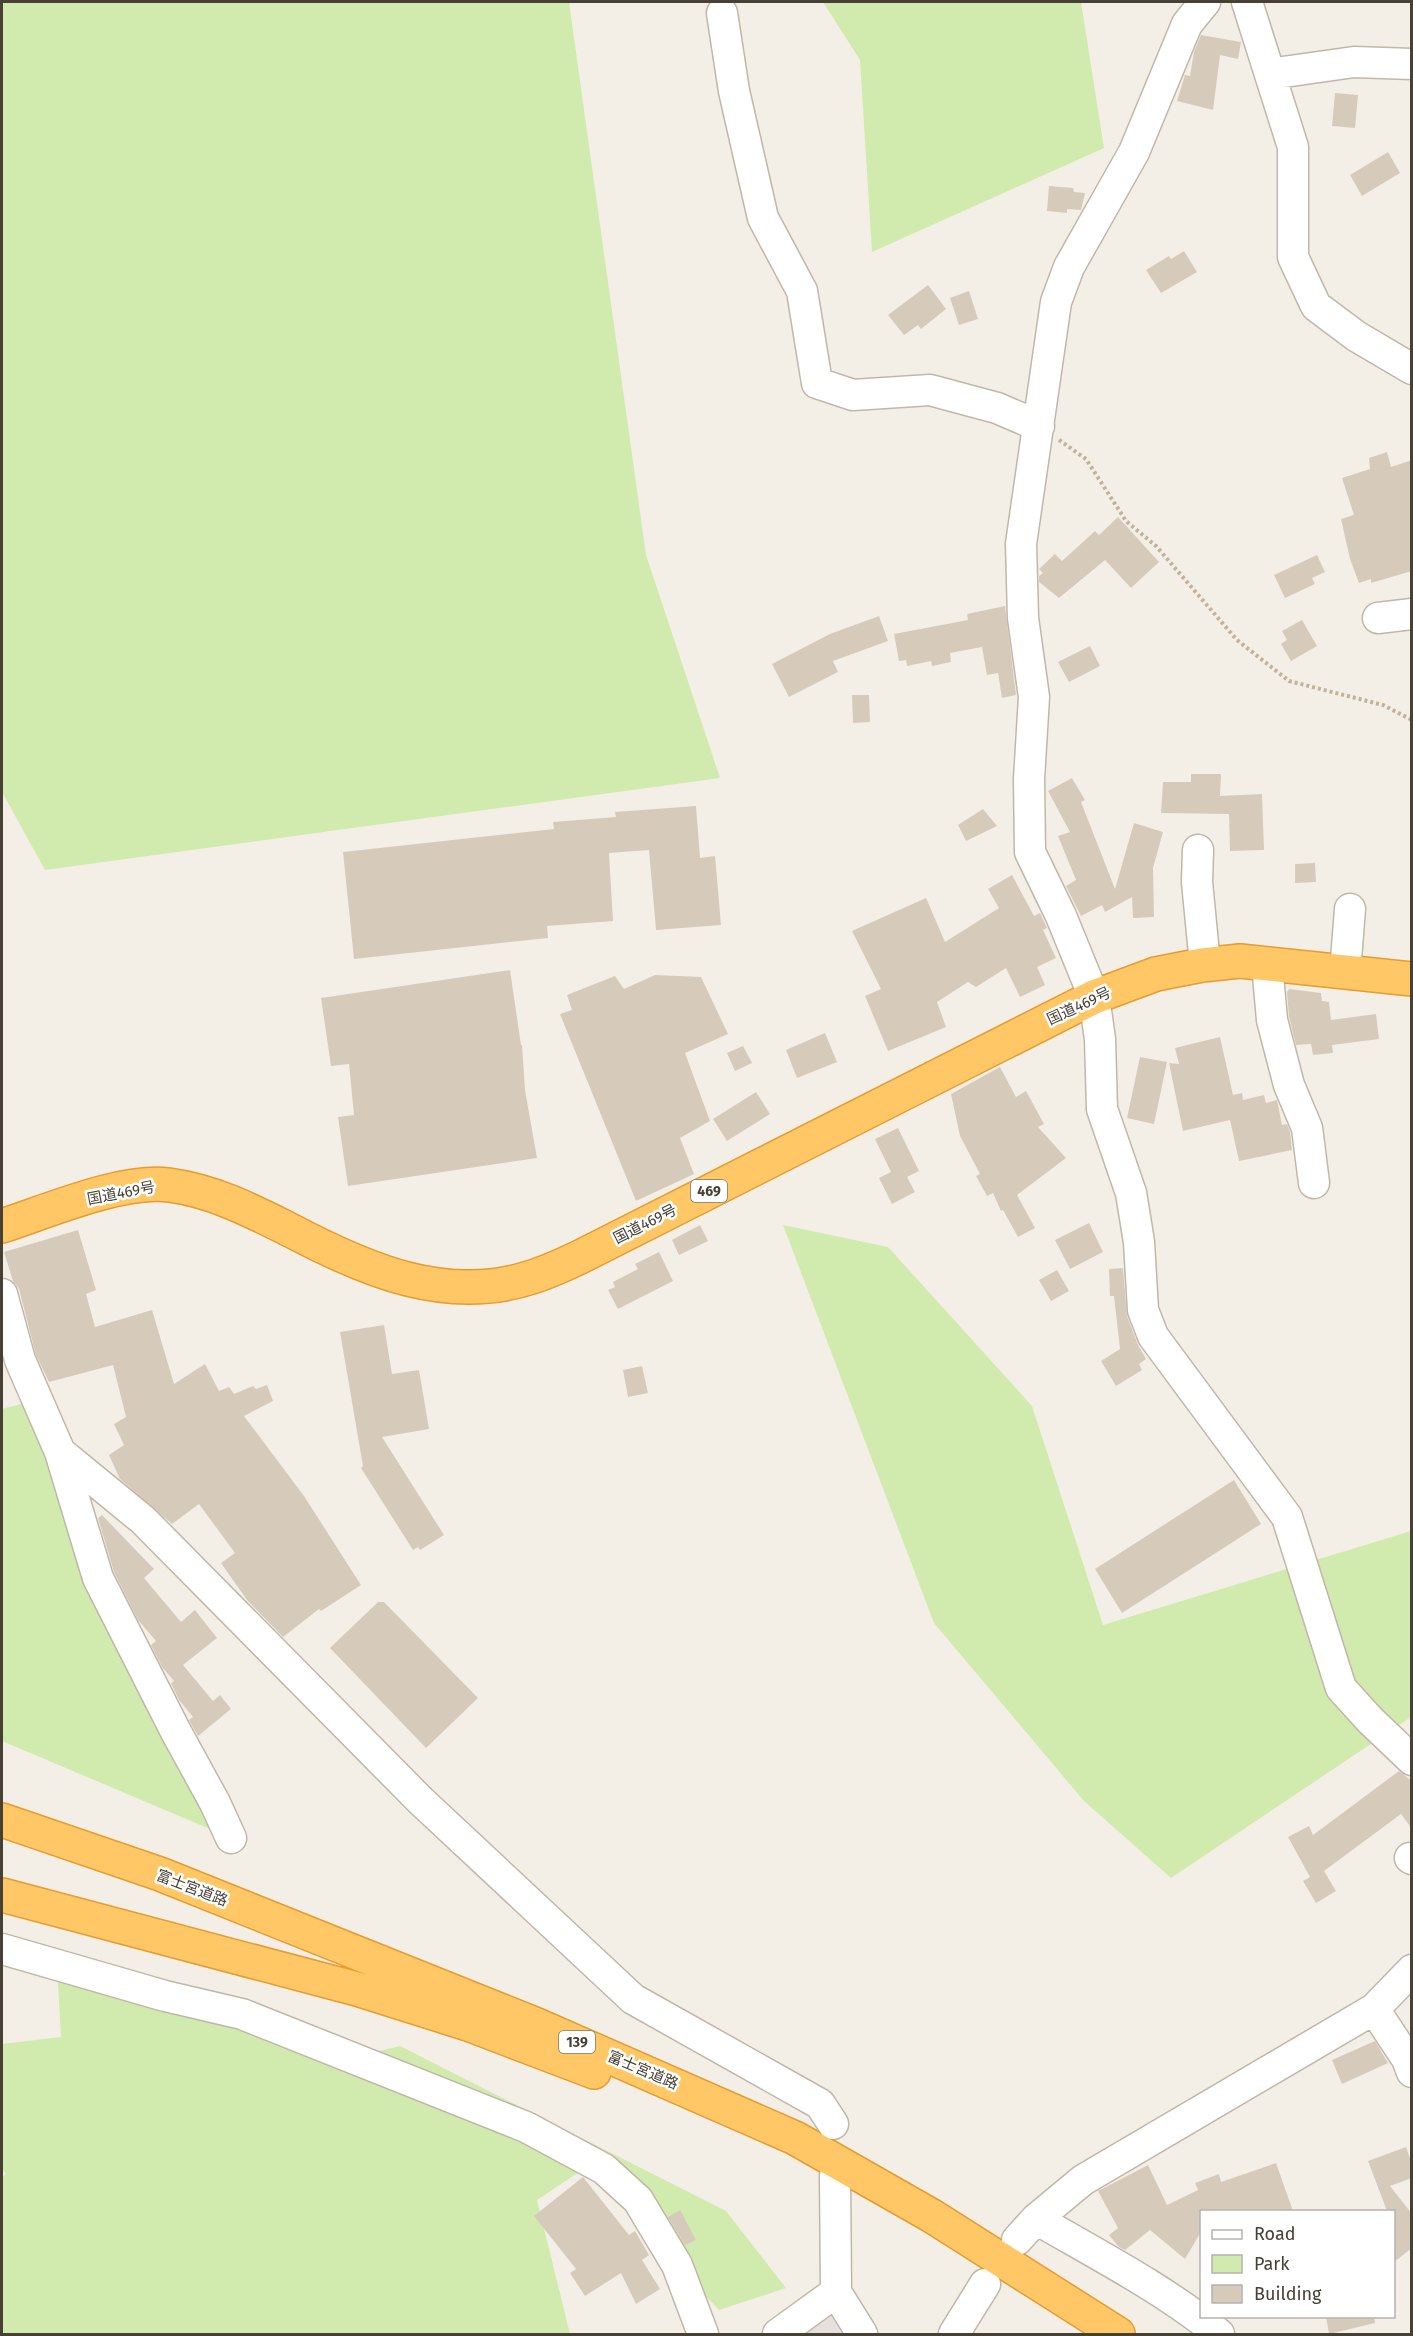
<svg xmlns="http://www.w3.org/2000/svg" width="1413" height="2336" viewBox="0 0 1413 2336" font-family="'Fira Sans','Noto Sans JP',sans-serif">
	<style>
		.industrial { fill: #e6e1db }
		.green { fill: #d1eaad }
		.building { fill: #d6cbbb }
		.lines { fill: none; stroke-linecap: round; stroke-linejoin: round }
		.minor-casing { stroke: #c0b7a8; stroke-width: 33 }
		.highway-casing { stroke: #e59c30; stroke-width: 36 }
		.path { stroke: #c2b299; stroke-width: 4; stroke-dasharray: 3 3; stroke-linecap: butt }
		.minor { stroke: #fff; stroke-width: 30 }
		.highway { stroke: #ffc766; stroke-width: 33 }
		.labels { text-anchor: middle; stroke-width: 5; stroke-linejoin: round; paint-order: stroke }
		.shield { fill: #fff; stroke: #7e7972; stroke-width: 1.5 }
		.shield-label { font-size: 14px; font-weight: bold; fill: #474035 }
		.street-label { font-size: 15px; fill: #474035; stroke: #fff }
	</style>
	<rect width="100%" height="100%" fill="#f4efe6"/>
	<!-- industrial -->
	<path class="industrial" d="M830,2313L842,2334H777Z"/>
	<!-- green -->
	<path class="green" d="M2,2H569L646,555L720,778L45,870L2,792Z
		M823,2H1081L1104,148L872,252L860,60Z
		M783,1225L888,1247L1032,1406L1103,1625L1411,1531V1717L1171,1878L1084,1801L934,1623Z
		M37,1400L88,1577L231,1838L2,1741V1409Z
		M57,1965L216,2008L330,2063L400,2046L726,2211L786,2288L719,2310L585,2168L537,2200L570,2334H2V2177L6,2174L2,2169V2044L61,2037Z"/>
	<!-- building -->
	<path class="building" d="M1201,35L1241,42L1238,59L1220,55L1213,110L1177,101L1185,75L1190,76L1194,52Z
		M1335,93L1358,95L1355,128L1332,126Z
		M1388,152L1400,173L1362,196L1350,175Z
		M1049,186L1073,188L1074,192L1085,193L1081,210L1067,209V213L1047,211Z
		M1184,251L1197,272L1161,293L1146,270L1169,256L1171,259Z
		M928,285L946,309L921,329L918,325L904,335L888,315Z
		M969,291L978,319L959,325L950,298Z
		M1387,452L1391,467L1412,460V571L1371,583V579L1359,583L1350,559L1341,519L1354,515L1342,478L1370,469L1369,458Z
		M1118,517L1159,562L1131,588L1105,560L1059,598L1039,582V576L1043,573L1039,569L1055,554L1062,561L1095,531L1099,535Z
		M1317,555L1325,572L1312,578L1315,584L1285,598L1274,575Z
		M1005,606L1016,695L1002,698L998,673L987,675L982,647L950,653L951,662L932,666L931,661L907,666L906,660L899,661L894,634L968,620L967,614Z
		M879,616L888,641L833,661L838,672L789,697L772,664L830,634Z
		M1302,620L1317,646L1291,661L1281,644L1287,640L1282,631Z
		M1090,646L1100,666L1069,682L1058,662Z
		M852,695H869L870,722L853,723Z
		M1191,774H1221L1220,796L1262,794L1264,850L1230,851L1229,814L1161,813L1163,782H1191Z
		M1072,778L1085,800L1081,802L1115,889L1134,823L1163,832L1153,868L1154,917L1133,918L1132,897L1105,912L1102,905L1081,916L1066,886L1076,880L1058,836L1070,832L1048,791Z
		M696,806L700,858L715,856L721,925L656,930L649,850L609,853L613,921L547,926L548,938L354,959L343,852L554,829L553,822L616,817L615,812Z
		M983,809L997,826L966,841L958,825Z
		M1315,863L1316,882L1295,883V864Z
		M1012,875L1034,916L1040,913L1047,928L1043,930L1056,958L1037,967L1045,985L1020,997L1006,968L976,987L968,982L937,1002L946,1027L888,1051L865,996L881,989L852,931L926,898L945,942L999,908L988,889Z
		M510,970L521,1045H522L525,1090L537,1158L348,1186L338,1117L354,1115L349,1064L331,1066L321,998Z
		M655,975L701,977L728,1034L685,1053L710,1121L680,1138L694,1174L636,1201L560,1014L572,1010L567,995L615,976L624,989Z
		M1289,989L1321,993L1322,1001L1329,1002L1331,1020L1376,1014L1379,1039L1332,1045L1333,1053L1313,1055L1311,1044L1296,1045L1289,1017L1287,992Z
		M825,1033L837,1062L797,1078L786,1050Z
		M1220,1037L1233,1095L1242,1093L1243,1100L1264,1095L1266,1103L1277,1100L1282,1125L1287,1124L1290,1132L1292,1150L1239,1161L1230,1120L1183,1131L1169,1063L1179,1064L1175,1048Z
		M743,1046L752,1063L735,1071L727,1053Z
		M1140,1057L1167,1062L1154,1124L1127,1118Z
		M1000,1067L1016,1097L1026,1091L1044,1124L1038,1127L1066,1158L1017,1195L1035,1228L1018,1237L1003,1210L1001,1211L993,1193L987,1196L976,1176L980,1174L960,1136L951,1094Z
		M756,1092L770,1114L727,1141L713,1119Z
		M898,1128L919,1171L907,1177L915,1192L892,1204L879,1178L891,1172L875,1139Z
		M1089,1223L1103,1252L1070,1269L1055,1240Z
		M700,1225L708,1241L679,1255L672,1240Z
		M78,1230L96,1290L86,1294L95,1327L152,1310L174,1384L205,1364L219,1391L229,1387L234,1394L253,1386L256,1389L267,1385L273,1401L244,1416L304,1496L361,1585L321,1611L319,1609L283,1637L247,1600L221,1563L235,1553L199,1504L172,1524L120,1479L109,1455L124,1445L114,1424L126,1417L113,1365L49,1382L36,1355L19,1289L13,1281L4,1252Z
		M659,1252L673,1281L618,1309L608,1290L615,1287L613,1282L638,1269L635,1264Z
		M1123,1268L1127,1316L1138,1345L1146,1359L1139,1364L1142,1370L1116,1386L1101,1361L1120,1349L1114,1296H1110L1109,1269Z
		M1057,1270L1069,1291L1051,1301L1039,1280Z
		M384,1325L392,1374L419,1370L429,1429L382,1437L444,1535L420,1550L418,1547L413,1550L361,1468L363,1466L340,1332Z
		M642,1366L648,1393L628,1397L623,1370Z
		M1234,1480L1261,1524L1122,1613L1095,1569Z
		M102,1515L154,1569L144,1578L181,1622L195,1610L217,1638L183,1665L213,1701L220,1695L231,1709L198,1736L189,1720L193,1717L179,1700L171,1683L174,1681L162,1667L151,1645L156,1641L138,1620L114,1572L98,1518Z
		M378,1602H384L478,1698L426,1748L330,1648Z
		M1399,1771L1412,1781V1829L1401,1814L1324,1871L1336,1891L1316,1903L1303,1881L1310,1877L1288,1837L1309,1826L1313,1835Z
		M1375,2041L1388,2063L1342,2084L1332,2060Z
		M1406,2147L1412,2164V2178L1390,2186L1412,2214V2248L1394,2262V2211H1387L1368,2161Z
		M1276,2163L1293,2211H1202V2230L1185,2259L1150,2230L1125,2250L1119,2247L1109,2235L1118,2228L1098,2191L1148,2165L1167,2205L1198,2190L1195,2183L1219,2174L1221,2182Z
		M583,2177L629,2235L635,2231L649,2255L642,2260L660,2289L636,2304L621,2273L585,2296L570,2273L576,2269L534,2216Z
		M680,2210L696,2240L685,2245L668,2217Z
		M1326,2316H1374L1375,2323L1329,2334Z"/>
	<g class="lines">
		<defs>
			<path id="minor" d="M1205,2L1187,24L1134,152L1069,267L1056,302L1021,544L1023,618L1034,697L1029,779L1030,852L1061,916L1094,997L1100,1039L1102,1109L1131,1193L1139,1242L1143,1310L1153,1336L1287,1517L1341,1688L1370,1720L1412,1760
				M1247,2L1293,147V257L1316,306L1356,336L1412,369
				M722,13L734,91L763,218L802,291L817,383L853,395L930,390L997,408L1039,426
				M1270,74L1354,62L1412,64
				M1378,618L1412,614
				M1198,850L1197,882L1205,964
				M1267,964L1272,1020L1289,1085L1307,1128L1314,1183
				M1345,972L1350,909
				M2,1294L20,1360L60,1452L143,1520L420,1800L633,1999L820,2104L833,2124
				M60,1452L98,1578L175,1730L215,1803L231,1838
				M1410,1858L1412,1859
				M2,1949L165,1996L242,2014L526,2127L604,2169L638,2200L677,2265L703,2334
				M1374,2009L1407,2059L1412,2072
				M835,2176L836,2292L862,2334
				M1036,2219C1098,2255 1164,2289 1219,2334
				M1017,2240L1036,2219L1083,2180L1374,2009L1412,1970
				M778,2334L836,2292
				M954,2334L985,2284"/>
			<path id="highway" d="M2,1226C48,1211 122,1179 169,1185C214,1191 252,1211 292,1231C366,1270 447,1305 532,1277C548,1272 563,1265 578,1258L1094,997L1156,974L1202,965L1240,961L1412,979
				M2,1820L160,1874L537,2025L795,2138L932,2216L1118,2334
				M2,1895L357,1989L468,2024L594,2072"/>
		</defs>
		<!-- minor casing -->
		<use href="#minor" class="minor-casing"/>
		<!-- highway casing -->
		<use href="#highway" class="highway-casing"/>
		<!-- path -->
		<path class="path" d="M1059,440L1086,459L1126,521L1156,546L1237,640L1289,681L1383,705L1412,720"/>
		<!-- minor -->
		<use href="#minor" class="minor"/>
		<!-- highway -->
		<use href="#highway" class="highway"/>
	</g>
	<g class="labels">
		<!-- shield labels -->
		<g class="shield">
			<rect x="691" y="1180" width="36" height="22" rx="4.5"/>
			<rect x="559" y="2031" width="36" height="22" rx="4.5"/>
		</g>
		<g class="shield-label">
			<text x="709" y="1196">469</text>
			<text x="577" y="2047">139</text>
		</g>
		<!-- street labels -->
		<g class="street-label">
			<text transform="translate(1079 1006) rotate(-25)" y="5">国道469号</text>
			<text transform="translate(121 1193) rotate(-11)" y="5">国道469号</text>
			<text transform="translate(645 1224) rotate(-27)" y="5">国道469号</text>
			<text transform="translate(192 1888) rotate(21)" y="5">富士宮道路</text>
			<text transform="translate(643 2070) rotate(23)" y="5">富士宮道路</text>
		</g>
	</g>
	<!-- border -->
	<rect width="1413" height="2336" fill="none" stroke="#474035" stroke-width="6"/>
	<!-- legend -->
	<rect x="1200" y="2210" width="195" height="108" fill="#ffffff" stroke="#b5b3ae" stroke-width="1.5"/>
	<rect x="1212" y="2230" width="30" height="9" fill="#ffffff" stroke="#b5b3ae" stroke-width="1.5"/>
	<text x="1254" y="2240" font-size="18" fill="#474035">Road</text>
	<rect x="1212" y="2255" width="30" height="18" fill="#d1eaad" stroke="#b5b3ae" stroke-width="1.5"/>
	<text x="1254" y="2270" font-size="18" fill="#474035">Park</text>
	<rect x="1212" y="2285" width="30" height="18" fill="#d6cbbb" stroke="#b5b3ae" stroke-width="1.5"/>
	<text x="1254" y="2300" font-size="18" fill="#474035">Building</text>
</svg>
